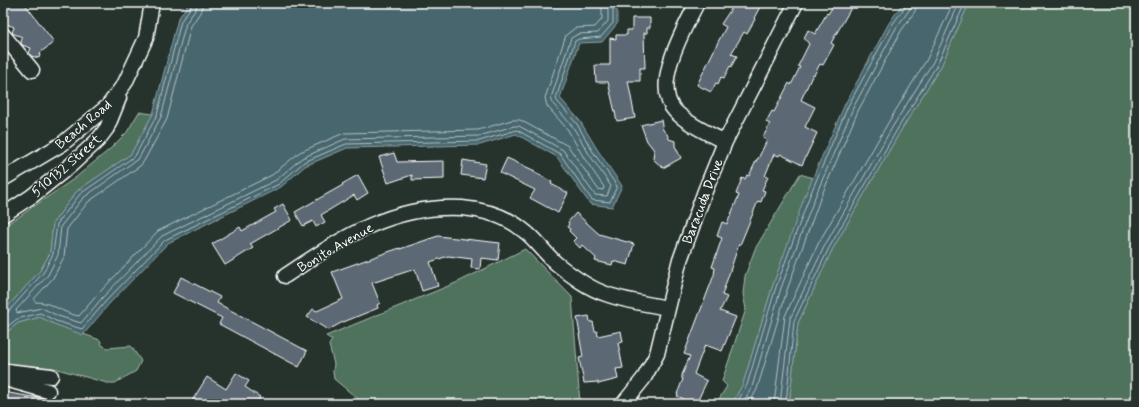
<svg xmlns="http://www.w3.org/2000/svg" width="1139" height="407" viewBox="0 0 1139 407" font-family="Mynerve,sans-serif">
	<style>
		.green { fill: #50725d; stroke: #a8b8ae }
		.water { fill: #47666d; stroke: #91a3a7 }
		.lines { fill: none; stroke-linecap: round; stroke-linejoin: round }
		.shore { stroke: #b5c2c5; stroke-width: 1 }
		.building { fill: #5d6875; stroke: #fff }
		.street-casing { stroke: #fff; stroke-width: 17 }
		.street { stroke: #26332d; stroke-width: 14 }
		.labels { text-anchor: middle; stroke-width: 3; stroke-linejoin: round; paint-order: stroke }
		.street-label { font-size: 14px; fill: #fff; stroke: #26332d }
	</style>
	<rect width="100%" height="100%" fill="#26332d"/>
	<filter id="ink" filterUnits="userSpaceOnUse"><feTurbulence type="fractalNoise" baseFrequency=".025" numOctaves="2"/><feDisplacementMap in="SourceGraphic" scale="8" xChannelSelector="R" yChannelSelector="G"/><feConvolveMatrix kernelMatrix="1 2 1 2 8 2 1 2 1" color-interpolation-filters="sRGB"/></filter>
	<g filter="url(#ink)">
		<!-- green -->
		<path class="green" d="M969,3H1136V404H789L798,323L832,250L901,130L941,66Z
			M139,112L153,114L131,154L77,191L53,223L50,253L40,271L3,312V226L17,218L75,178L110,149L127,132Z
			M800,174L813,178L773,285L743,384L732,404H716L727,386L722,381L746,309L743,294L745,276L755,249Z
			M525,249L572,297L580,404H364L334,379L333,372L334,364L329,345L332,340L326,336L458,282Z
			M40,317L55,324L100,340L102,345L107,348L131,346L141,361L136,371L115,383H107L54,368L8,364L3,362V335L18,323Z
			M33,396L92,404H32Z"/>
		<!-- water -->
		<path class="water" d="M189,3H617V24L602,42L579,43L560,98L580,121L597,149L622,186L612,207L590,204L557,157L516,134L480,145L347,148L305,166L281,187L168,243L109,304L83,335L54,324L40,317L18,323L3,335V312L40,271L50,253L53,223L77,191L131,154L153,114L178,19Z
			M903,3H969L941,66L901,130L832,250L798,323L789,404H732L743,384L773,285L806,193L845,104L889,23Z"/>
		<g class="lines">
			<!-- shore -->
			<path class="shore" d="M197,3L196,9L186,23L161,117L139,158L83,198L61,226L58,255L48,275L16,310L17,313L42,308L58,316L81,323L102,298L162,236L276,180L302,158L345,139L479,136L514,126H519L563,150L595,195L607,196L611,186L589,154L573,127L553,104L551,98L571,38L578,34L598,33L608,21V3
				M203,3L201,11L191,26L167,119L144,161L140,166L88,202L67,229L64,257L53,278L34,299L35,302C51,301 63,314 79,316L98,294L158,231L272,175L300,152L344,133L478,130L512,120H520L568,146L598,189L603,190L604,187L584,158L568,130L547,106L545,98L566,35L575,28L595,27L602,19V3
				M3,314L8,312L43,273L53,254L57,224L80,194L135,156L157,115L181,21L191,7L192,3
				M3,330L17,319L40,313L56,321L82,329L106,301L165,240L279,184L304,162L346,144L479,141L517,130L560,154L592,200L610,202L617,186L593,152L577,124L557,101L556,98L575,41L579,39L601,37L613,23V3
				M736,404L747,385L776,287L810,195L848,106L892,25L905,7L906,3
				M742,404L752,387L781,288L815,197L853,108L896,28L910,9L911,3
				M749,404L757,389L787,290L820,199L858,111L901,31L915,11L917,3
				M774,404L785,316L819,242L888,123L927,59L953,3
				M780,404L790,319L825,245L893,126L933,62L959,3
				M786,404L794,321L829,248L898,128L937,65L965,3"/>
		</g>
		<!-- building -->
		<path class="building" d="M3,3H24L54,42L41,52L39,58L31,56L29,53L31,48L22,45L21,43L22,37L12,33L14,27L4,23L6,17L3,16Z
			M735,3H762L754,18L755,19L747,34L744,32L731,54L737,56L731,67L730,66L724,78L721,77L718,84L716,83L711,92L697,85L718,42L726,27L721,24Z
			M835,3H842L851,8L831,43L834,45L823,65L820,64L814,75L813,74L801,100L815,107L805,127L817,133L802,165L780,154L779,156L774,154L765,176L768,177L762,190L765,191L761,202L758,201L740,245L739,244L722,295L727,297L720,311L736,317L722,351L705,345L694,374L707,381L696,404H690L683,401L684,399L677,396L678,394H677L683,379H682V375L690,356L684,354L714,275L715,268L712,267L722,238L717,236L722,222L727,224L739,195L736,194L742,178L745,179L747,175L749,176L757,159H758L767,140L763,137L770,124L766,122L772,111L774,112L789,83L791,85L800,67L798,66L809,44L804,38L808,30L815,34L827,13L828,14Z
			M632,18H650V28H647V33H644L645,68H640V81H628L635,118L617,121L608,82H596L595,65H610V38L616,39V35H627V30H632Z
			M661,120L663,130L667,134L669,139L675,141V146L681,158L663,168L653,159L654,150L647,141L641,125Z
			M394,153L397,162L444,161V179L412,180V175L388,183L379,157Z
			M507,158L535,171L534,172L552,182L551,184L568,193L558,213L530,198L535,190L500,173Z
			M463,160L486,164L483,178L461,175Z
			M358,175L368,193L357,200L354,195L321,215L325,222L316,227L313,221L303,226L295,212L343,185L342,184Z
			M283,204L292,220L250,244L253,248L225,265L212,244L240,227L242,231L276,212L274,209Z
			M576,213L599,234L634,244L628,265L613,261L612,265L595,261L596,258L582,245L580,248L573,241L576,238L569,231L570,229L567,227L569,224L568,222Z
			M438,236L500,243L498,260L481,258L480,269L471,268L472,259L448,256L430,262L438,286L422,291L415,269L372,283L380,303L377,305L378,308L341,323L328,330L307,317L313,309L317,311L343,299L332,272L388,252L400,248V249Z
			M181,277L220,297L217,303L307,351L299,367L219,324L222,318L173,293Z
			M589,316L590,322H593L595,331H597L598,336L621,331L623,342L618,343L623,368L616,369L618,379L598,384V382L584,383L579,358L583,357L579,334H580L577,318Z
			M236,373L249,381L245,387L260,397L256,404H190L207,377L226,389Z
			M3,392L45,399L44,404H3Z"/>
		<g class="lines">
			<defs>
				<path id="street" d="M697,3C684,29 651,85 675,111C689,125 708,133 725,142
					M3,35L32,70
					M3,179L62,144L108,106L125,83L146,38L152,3
					M3,215L32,196L71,165L98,140L107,128L119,98
					M285,276C341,239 391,204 462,208C484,210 505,215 523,230C536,239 545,254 557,264C572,276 588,288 606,294C626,301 647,304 668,308
					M3,372L6,371L51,376
					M3,377L5,379L48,391
					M623,404L644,378L657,354L679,263L705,191L725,142L796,3"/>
			</defs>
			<!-- street casing -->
			<use href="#street" class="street-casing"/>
			<!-- street -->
			<use href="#street" class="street"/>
		</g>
	</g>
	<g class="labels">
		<!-- street labels -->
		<g class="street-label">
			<text transform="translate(83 124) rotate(-40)" y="5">Beach Road</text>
			<text transform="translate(66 165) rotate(-41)" y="5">510132 Street</text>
			<text transform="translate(702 201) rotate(-69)" y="5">Baracuda Drive</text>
			<text transform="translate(335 247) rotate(-30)" y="5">Bonito Avenue</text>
		</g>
	</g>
	<!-- margin -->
	<rect width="1139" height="407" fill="none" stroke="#26332d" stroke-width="16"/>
	<rect x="8" y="8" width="1123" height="391" fill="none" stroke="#fff" stroke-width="1.5" filter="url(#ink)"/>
</svg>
